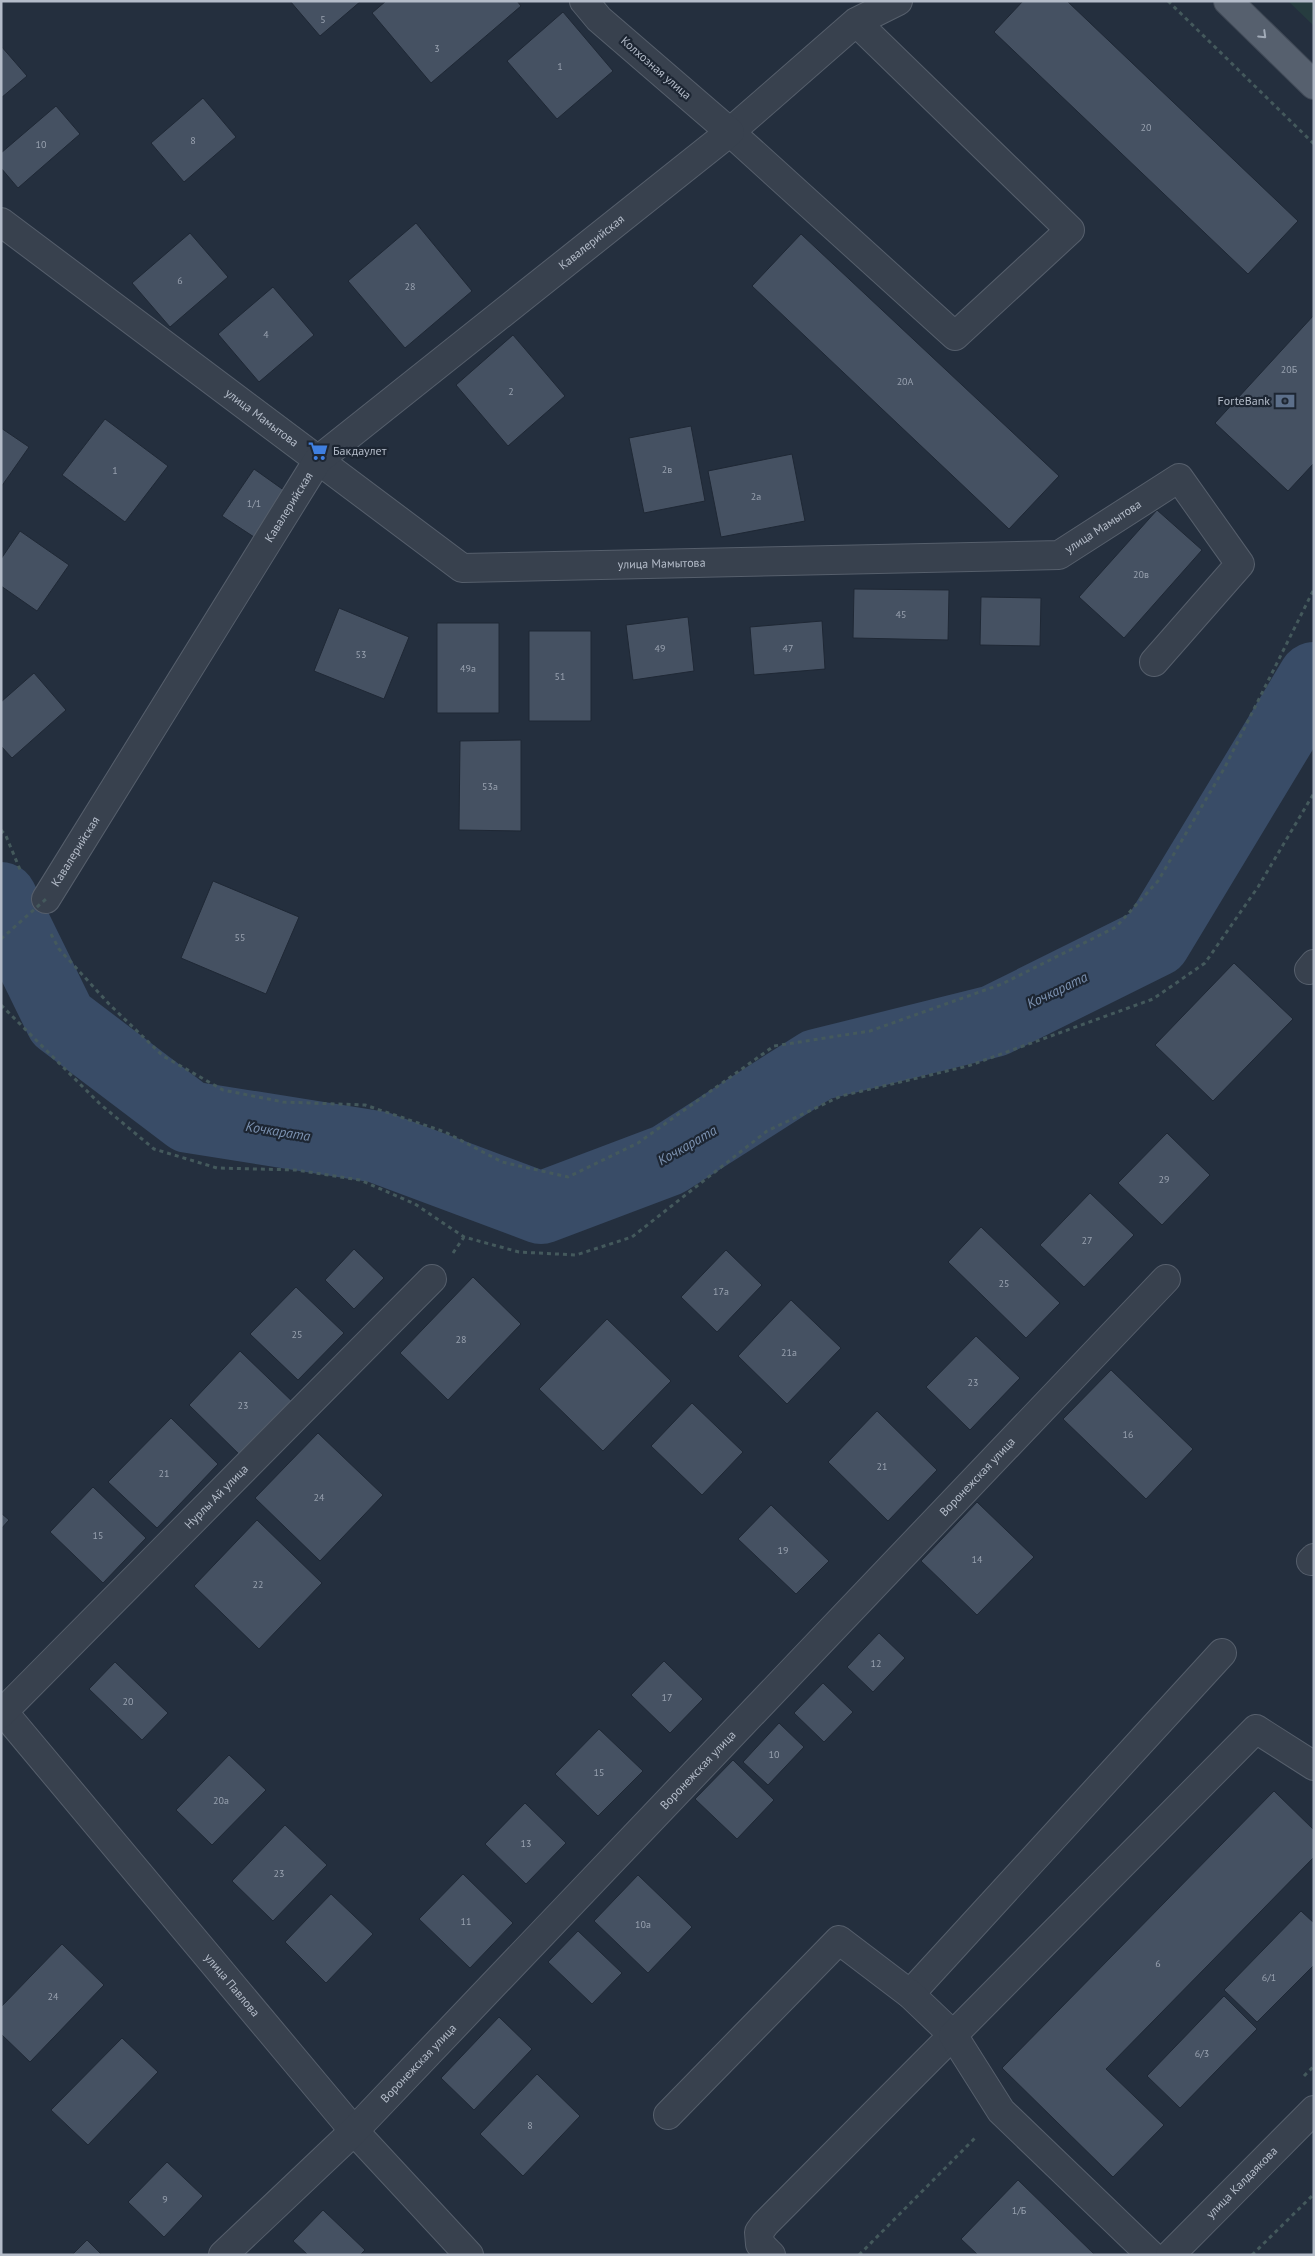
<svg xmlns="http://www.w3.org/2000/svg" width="1315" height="2256" viewBox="0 0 1315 2256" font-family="'PT Sans',sans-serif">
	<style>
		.green { fill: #263c3f }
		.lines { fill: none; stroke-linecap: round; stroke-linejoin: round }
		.river { stroke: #394c67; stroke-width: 72 }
		.building { fill: #455162; stroke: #1f2835 }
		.minor-casing { stroke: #565f6c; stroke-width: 30 }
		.major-casing { stroke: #414a57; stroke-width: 30 }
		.path { stroke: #44595c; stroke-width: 3; stroke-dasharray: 4 4; stroke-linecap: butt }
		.minor { stroke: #38414e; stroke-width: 28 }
		.major { stroke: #56606e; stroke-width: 28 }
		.path-bridge { stroke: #44595c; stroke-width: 3; stroke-dasharray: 4 4; stroke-linecap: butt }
		.oneway { stroke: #a1aab7 }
		.labels { text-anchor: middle; stroke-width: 4.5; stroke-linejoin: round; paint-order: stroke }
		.number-label { font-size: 10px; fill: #98a1af }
		.street-label { font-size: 12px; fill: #b4bcc9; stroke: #1d2633 }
		.poi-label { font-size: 12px; fill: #b4bcc9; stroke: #1d2633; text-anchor: end }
		.water-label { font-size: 14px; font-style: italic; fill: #7c92b1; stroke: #1d2633 }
	</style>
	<rect width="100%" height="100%" fill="#242f3e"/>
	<!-- green -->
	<path class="green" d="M1288,1H1314V26Z"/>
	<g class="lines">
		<!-- river -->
		<path class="river" d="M1,898L61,1020L189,1117L378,1147L541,1208L668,1160L817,1065L994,1021L1155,941L1314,678"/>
	</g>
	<!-- building -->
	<path class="building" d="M290,1H361L320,36Z
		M386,1H517L521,6L431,83L372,13Z
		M1023,1H1067L1298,221L1248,274L994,32Z
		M563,12L613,71L557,119L507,61Z
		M1,46L27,76L1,98Z
		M203,98L236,137L184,182L151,143Z
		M56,106L80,134L18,188L1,168V153Z
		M416,223L472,291L405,348L348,281Z
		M190,233L228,277L170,327L132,283Z
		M801,234L1059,476L1009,529L752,286Z
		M273,287L314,335L259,382L218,334Z
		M1314,315V463L1288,491L1215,423Z
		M513,335L565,396L508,446L456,385Z
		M105,419L168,466L125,522L62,475Z
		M691,426L705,501L644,513L629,438Z
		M1,428L29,447L1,487Z
		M792,454L805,521L721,537L708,471Z
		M254,469L285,491L254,537L222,516Z
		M1157,510L1202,550L1124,638L1079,597Z
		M20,531L69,565L37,611L1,586V559Z
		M854,589L949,590L948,640L853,638Z
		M981,597L1041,598L1040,646L980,645Z
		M339,608L409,637L384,699L314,671Z
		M688,617L694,671L633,680L626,625Z
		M822,621L825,669L754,675L750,627Z
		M437,623H499V713H437Z
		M529,631H591V721H529Z
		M34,673L66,710L12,758L1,746V702Z
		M521,740V831L459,830L460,741Z
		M213,881L299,917L266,994L181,958Z
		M1234,963L1293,1019L1213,1101L1155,1045Z
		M1167,1133L1210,1175L1162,1225L1118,1183Z
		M1090,1193L1134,1235L1084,1287L1040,1245Z
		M981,1227L1060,1303L1026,1338L948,1262Z
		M354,1249L384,1278L354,1309L325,1280Z
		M726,1250L762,1285L717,1332L681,1297Z
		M473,1277L521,1324L448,1400L400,1353Z
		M296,1287L344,1333L298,1380L250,1334Z
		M791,1300L841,1348L787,1404L738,1356Z
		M607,1319L671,1381L603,1451L539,1389Z
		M976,1336L1020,1378L970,1430L926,1387Z
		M240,1351L297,1406L244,1459L189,1405Z
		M1111,1370L1193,1449L1146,1499L1063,1419Z
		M692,1403L743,1452L702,1495L651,1446Z
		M877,1411L937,1470L888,1521L828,1462Z
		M171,1418L218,1464L157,1528L108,1482Z
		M318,1433L383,1495L320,1561L255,1498Z
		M93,1487L146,1538L103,1583L50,1532Z
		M977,1502L1034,1557L977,1615L921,1561Z
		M771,1505L829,1561L796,1594L738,1539Z
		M1,1513L9,1520L1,1529Z
		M257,1520L322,1583L259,1649L194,1586Z
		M879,1633L905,1658L873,1692L847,1667Z
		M664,1661L703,1699L670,1733L631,1695Z
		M115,1662L168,1713L142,1740L89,1689Z
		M823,1683L853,1712L824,1742L794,1713Z
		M779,1723L804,1747L768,1785L743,1762Z
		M599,1729L643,1771L598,1816L555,1774Z
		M229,1755L266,1790L212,1845L176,1810Z
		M733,1760L774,1800L737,1839L695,1799Z
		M1274,1791L1314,1830V1857L1106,2069L1164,2125L1113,2177L1002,2068Z
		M525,1803L566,1843L526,1884L485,1844Z
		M285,1825L327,1865L273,1921L232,1881Z
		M463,1874L513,1923L470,1968L419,1919Z
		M638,1875L692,1927L648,1973L594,1921Z
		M331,1894L373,1934L326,1983L285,1942Z
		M1301,1911L1314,1923V1965L1257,2022L1224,1990Z
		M578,1931L622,1973L592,2004L548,1962Z
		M62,1944L104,1985L30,2062L1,2034V2007Z
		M1224,1996L1257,2029L1180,2108L1147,2076Z
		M499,2017L532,2049L474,2110L441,2078Z
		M122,2038L158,2072L88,2145L51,2110Z
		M537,2074L580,2116L523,2176L480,2134Z
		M167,2162L203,2196L164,2237L128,2202Z
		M1018,2180L1095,2255H978L961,2239Z
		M323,2210L365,2250L360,2255H308L293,2241Z
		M87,2240L102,2255H72Z"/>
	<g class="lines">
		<defs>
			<g id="minor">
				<path d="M856,22L1070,230L955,336L730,132L856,22L898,1"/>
				<path id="s1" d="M1,222L462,568L1059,555L1179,478L1240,564L1154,662"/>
				<path id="s2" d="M46,899L318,460L730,132L599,19L584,1"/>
				<path d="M1309,970L1314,964"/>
				<path d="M1311,1561L1314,1558"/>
				<path id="s3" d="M1,1709L354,2131L469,2255"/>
				<path id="s4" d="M1,1714L432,1279"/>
				<path d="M910,1994L1222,1653"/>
				<path d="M668,2115L839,1940L910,1994L953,2035L765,2224L759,2232L760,2244L771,2255"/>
				<path id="s5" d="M223,2255L354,2131L1166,1279"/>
				<path d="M1151,2255L1001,2111L953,2035L1256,1729L1314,1766"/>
				<path id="s6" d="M1170,2255L1314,2110"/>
			</g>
			<path id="major" d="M1228,1L1314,85"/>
		</defs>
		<!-- minor casing -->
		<use href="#minor" class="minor-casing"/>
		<!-- major casing -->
		<use href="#major" class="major-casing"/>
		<!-- path -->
		<path class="path" d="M1168,1L1314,144
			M1,830L6,836L21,872
			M51,934L59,949L109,1004L163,1056L223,1090L283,1102L365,1105L445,1132L502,1162L568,1177L638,1143L774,1046L870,1031L1002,984L1116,927L1158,881L1225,767L1314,589
			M1,1005L100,1104L154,1149L217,1168L296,1170L360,1180L415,1204L464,1237L519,1252L576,1255L632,1237L767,1131L841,1096L968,1066L1153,999L1205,963L1258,887L1314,793
			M453,1253L464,1237
			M1304,2076L1314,2066
			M859,2255L976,2137
			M1252,2255L1314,2194"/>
		<!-- minor -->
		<use href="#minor" class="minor"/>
		<!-- major -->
		<use href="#major" class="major"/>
		<!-- path-bridge -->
		<path class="path-bridge" d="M1,939L46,899"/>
	</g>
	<!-- one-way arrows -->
	<defs><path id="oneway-chevron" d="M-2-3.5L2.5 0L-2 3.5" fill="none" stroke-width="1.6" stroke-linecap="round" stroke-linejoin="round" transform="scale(1.25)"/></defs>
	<use class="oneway" href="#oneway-chevron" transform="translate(1263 35) rotate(44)"/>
	<!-- icons -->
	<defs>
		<symbol id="bank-bare" viewBox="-9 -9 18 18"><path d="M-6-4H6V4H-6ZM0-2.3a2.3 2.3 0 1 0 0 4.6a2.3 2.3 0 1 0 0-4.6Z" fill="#5c6f8a" stroke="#1d2633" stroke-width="2.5" paint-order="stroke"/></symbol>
		<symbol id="supermarket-bare" viewBox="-9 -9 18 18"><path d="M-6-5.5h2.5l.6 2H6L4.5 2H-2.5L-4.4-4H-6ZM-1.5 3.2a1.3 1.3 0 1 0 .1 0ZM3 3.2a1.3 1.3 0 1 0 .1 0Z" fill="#3f7fe0" stroke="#1d2633" stroke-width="2.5" paint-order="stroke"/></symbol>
	</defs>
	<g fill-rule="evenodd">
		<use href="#bank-bare" x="1271" y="387" width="28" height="28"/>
		<use href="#supermarket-bare" x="304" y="437" width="28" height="28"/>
	</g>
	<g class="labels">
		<!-- number labels -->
		<g class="number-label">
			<text x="323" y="23">5</text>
			<text x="437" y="52">3</text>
			<text x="560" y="70">1</text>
			<text x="1146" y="131">20</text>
			<text x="193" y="144">8</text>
			<text x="41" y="148">10</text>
			<text x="180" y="284">6</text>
			<text x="410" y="290">28</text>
			<text x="266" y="338">4</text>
			<text x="1289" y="373">20Б</text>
			<text x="905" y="385">20А</text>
			<text x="511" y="395">2</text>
			<text x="667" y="473">2в</text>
			<text x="115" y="474">1</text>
			<text x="756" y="500">2а</text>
			<text x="254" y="507">1/1</text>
			<text x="1141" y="578">20в</text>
			<text x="901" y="618">45</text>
			<text x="660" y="652">49</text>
			<text x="788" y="652">47</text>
			<text x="361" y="658">53</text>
			<text x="468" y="672">49а</text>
			<text x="560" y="680">51</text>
			<text x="490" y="790">53а</text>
			<text x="240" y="941">55</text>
			<text x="1164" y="1183">29</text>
			<text x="1087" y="1244">27</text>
			<text x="1004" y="1287">25</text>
			<text x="721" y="1295">17а</text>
			<text x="297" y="1338">25</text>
			<text x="461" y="1343">28</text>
			<text x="789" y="1356">21а</text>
			<text x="973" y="1386">23</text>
			<text x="243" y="1409">23</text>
			<text x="1128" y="1438">16</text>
			<text x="882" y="1470">21</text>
			<text x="164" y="1477">21</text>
			<text x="319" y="1501">24</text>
			<text x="98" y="1539">15</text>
			<text x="783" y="1554">19</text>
			<text x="977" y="1563">14</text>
			<text x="258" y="1588">22</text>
			<text x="876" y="1667">12</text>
			<text x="667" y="1701">17</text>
			<text x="128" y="1705">20</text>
			<text x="774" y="1758">10</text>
			<text x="599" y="1776">15</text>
			<text x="221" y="1804">20а</text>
			<text x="526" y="1847">13</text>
			<text x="279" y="1877">23</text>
			<text x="466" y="1925">11</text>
			<text x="643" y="1928">10а</text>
			<text x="1158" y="1967">6</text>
			<text x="1269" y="1981">6/1</text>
			<text x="53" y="2000">24</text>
			<text x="1202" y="2057">6/3</text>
			<text x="530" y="2129">8</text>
			<text x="165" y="2203">9</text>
			<text x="1019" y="2214">1/Б</text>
		</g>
		<!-- street labels -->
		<g class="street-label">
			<text transform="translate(656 68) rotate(41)" y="4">Колхозная улица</text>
			<text dy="4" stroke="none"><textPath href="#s2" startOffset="866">Кавалерийская</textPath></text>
			<text dy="4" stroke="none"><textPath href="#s1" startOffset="326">улица Мамытова</textPath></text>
			<text dy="4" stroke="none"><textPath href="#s2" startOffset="461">Кавалерийская</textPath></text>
			<text dy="4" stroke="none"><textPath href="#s1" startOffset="1226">улица Мамытова</textPath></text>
			<text dy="4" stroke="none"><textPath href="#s1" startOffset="776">улица Мамытова</textPath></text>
			<text dy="4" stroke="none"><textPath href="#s2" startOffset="56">Кавалерийская</textPath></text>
			<text dy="4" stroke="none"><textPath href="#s5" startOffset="1084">Воронежская улица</textPath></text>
			<text dy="4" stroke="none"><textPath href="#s4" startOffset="306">Нурлы Ай улица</textPath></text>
			<text dy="4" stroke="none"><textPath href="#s5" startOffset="679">Воронежская улица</textPath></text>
			<text dy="4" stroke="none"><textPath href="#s3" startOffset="360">улица Павлова</textPath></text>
			<text dy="4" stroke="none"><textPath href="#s5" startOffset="274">Воронежская улица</textPath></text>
			<text dy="4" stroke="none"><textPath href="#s6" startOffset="102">улица Калдаякова</textPath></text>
		</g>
		<!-- poi labels -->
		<g class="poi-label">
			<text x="1270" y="405">ForteBank</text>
			<text x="333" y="455" text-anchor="start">Бакдаулет</text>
		</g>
		<!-- water labels -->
		<g class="water-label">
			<text transform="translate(1057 990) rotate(-26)" y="5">Кочкарата</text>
			<text transform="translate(278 1131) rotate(9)" y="5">Кочкарата</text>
			<text transform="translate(687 1145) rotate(-30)" y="5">Кочкарата</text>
		</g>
	</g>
	<!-- border -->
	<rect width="1315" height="2256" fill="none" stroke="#b4bcc9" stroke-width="5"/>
</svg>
